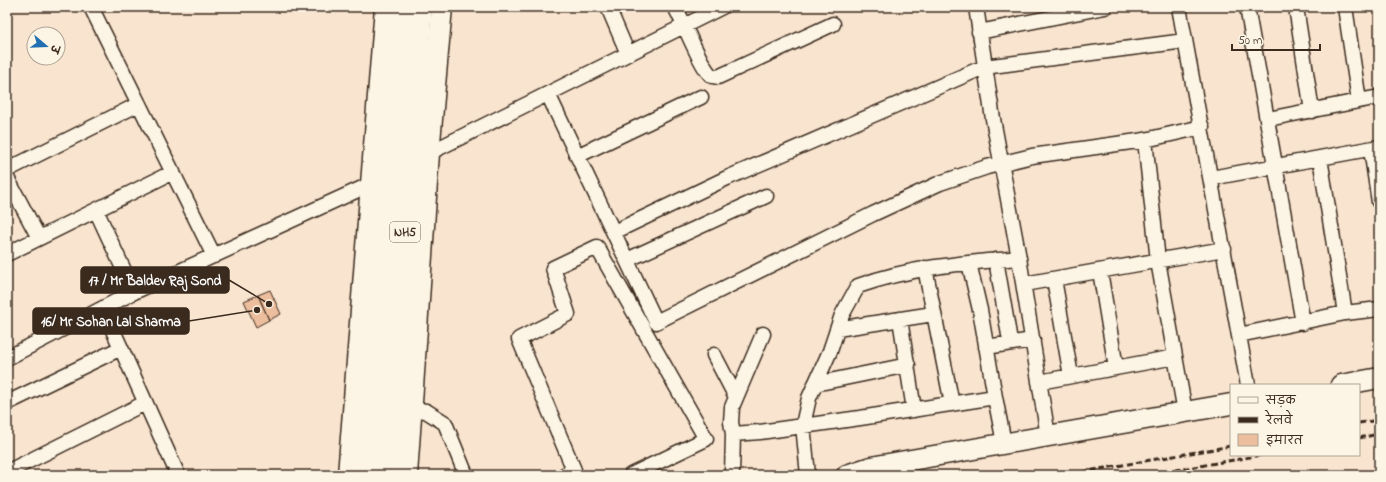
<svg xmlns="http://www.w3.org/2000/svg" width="1386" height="482" viewBox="0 0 1386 482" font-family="'Indie Flower','Playpen Sans Deva',sans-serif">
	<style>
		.building { fill: #edbe9d; stroke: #3b2a1e }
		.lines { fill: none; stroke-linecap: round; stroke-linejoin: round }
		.street-casing { stroke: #3b2a1e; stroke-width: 17 }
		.secondary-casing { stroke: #3b2a1e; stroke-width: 23 }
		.highway-casing { stroke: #3b2a1e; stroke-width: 25 }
		.street { stroke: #fcf5e5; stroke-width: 14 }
		.secondary { stroke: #fcf5e5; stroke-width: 20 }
		.highway { stroke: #fcf5e5; stroke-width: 22 }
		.rail { stroke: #3b2a1e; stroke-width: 3; stroke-dasharray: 6 3; stroke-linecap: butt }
		.labels { text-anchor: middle; stroke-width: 4; stroke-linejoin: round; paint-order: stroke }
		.shield { fill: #fcf5e5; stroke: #75675a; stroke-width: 1 }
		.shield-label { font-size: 12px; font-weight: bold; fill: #3b2a1e }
		.leader { fill: none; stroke: #3b2a1e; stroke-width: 1.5 }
		.callout-dot { fill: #3b2a1e; stroke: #fcf5e5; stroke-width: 1.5 }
		.callout { fill: #3b2a1e; stroke: #3b2a1e; stroke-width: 1.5 }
		.callout-label { font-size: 14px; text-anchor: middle; font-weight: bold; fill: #fff }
	</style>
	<rect width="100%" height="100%" fill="#f8e4cf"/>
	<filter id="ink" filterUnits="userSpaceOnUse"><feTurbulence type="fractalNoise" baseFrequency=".025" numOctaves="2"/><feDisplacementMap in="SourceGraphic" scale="8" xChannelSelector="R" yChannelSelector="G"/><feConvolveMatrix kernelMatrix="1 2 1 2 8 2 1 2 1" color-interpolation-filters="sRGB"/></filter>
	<g filter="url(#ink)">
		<!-- building -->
		<path class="building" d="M270,290L281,314L269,320L258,295Z
			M258,295L269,320L256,327L244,301Z"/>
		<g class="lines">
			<defs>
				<path id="street" d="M91,7L214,256
					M608,7L628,54
					M675,7C683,20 702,70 712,76C713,76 718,77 718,77L833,24
					M976,7L993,119L1019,258L1048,436
					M1179,7L1248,385
					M1247,7L1303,323
					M1296,7L1312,111
					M1345,7L1359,101
					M979,32L1105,7
					M548,94L656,322L873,214L940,183L987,167L1032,156L1145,140L1202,127
					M1268,119L1379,97
					M1145,140L1158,261L1185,412
					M1371,149L1379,202
					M429,153L722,7
					M577,156L701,97
					M1320,158L1345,313
					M7,170L139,104
					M7,178L39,238
					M1211,178L1379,147
					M96,210L134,292
					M614,232L727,178L984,67L1185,41
					M7,254L173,172
					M627,260L766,196
					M996,260L1009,335
					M925,268L952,404
					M1100,271L1116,368
					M1054,279L1071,376
					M1024,284L1224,249
					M103,308L178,475
					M900,319L914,410
					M837,329L933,314
					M1239,335L1345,313L1379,309
					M986,347L1033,340
					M714,355L736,397
					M7,358L134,292L371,184
					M1039,382L1175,357
					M815,384L908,365
					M995,397L1004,443
					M7,403L121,348
					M411,409L426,411L445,423L466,475
					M733,434L731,422L732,407L763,334
					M7,472L145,403
					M564,475L574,470L519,339L568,314L553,268L597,247L706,439L631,475
					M732,475L733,434L760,432L860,418L995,397L980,310L969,263
					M808,475L803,425L809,398L830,351L842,315L858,286C911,267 963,263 1019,258"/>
				<path id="secondary" d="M1341,385L1379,378
					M348,475L385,7
					M407,475L429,153L442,7
					M847,475L871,467L1231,404"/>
				<path id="highway" d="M368,475L400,7
					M387,475L421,7"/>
			</defs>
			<!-- street casing -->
			<use href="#street" class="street-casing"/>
			<!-- secondary casing -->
			<use href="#secondary" class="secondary-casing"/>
			<!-- highway casing -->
			<use href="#highway" class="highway-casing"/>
			<!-- street -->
			<use href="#street" class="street"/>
			<!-- secondary -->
			<use href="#secondary" class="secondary"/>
			<!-- highway -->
			<use href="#highway" class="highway"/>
			<!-- rail -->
			<path class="rail" d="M1359,423L1379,420
				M1359,438L1379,434
				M1065,475L1231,446
				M1148,475L1262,455"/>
		</g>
	</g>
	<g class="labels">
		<!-- shield labels -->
		<rect class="shield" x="390" y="222" width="30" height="20" rx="3"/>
		<g class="shield-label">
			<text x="405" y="236">NH5</text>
		</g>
	</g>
	<!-- callouts -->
	<path class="leader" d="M269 304L229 280M257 310L189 321"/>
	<g class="callout-dot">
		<circle cx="269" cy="304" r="4"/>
		<circle cx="257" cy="310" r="4"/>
	</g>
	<g class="callout">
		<rect x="81" y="267" width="148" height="26" rx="4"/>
		<rect x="33" y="308" width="156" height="26" rx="4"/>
	</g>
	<g class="callout-label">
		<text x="155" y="285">17 / Mr Baldev Raj Sond</text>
		<text x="111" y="326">16/ Mr Sohan Lal Sharma</text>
	</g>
	<!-- margin -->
	<rect width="1386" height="482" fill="none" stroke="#fcf5e5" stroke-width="24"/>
	<rect x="12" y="12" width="1362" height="458" fill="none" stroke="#3b2a1e" stroke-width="1.5" filter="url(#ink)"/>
	<!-- legend -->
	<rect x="1230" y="384" width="130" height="72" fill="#fcf5e5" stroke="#afa495"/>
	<rect x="1238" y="397" width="20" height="6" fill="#fcf5e5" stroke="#afa495"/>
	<text x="1266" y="404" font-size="12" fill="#3b2a1e">सड़क</text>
	<rect x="1238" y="417" width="20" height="6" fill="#3b2a1e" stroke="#afa495"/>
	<text x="1266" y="424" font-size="12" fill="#3b2a1e">रेलवे</text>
	<rect x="1238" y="434" width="20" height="12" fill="#edbe9d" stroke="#afa495"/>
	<text x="1266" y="444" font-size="12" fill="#3b2a1e">इमारत</text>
	<!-- north arrow -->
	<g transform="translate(46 46) rotate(109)"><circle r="19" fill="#fcf5e5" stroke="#afa495"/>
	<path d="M0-3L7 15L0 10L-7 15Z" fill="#1f6fb2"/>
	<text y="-6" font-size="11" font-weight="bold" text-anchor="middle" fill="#3b2a1e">उ</text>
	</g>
	<!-- scale -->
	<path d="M1232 44v6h88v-6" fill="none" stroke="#3b2a1e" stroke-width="2"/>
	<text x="1238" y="44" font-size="12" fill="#3b2a1e" stroke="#fcf5e5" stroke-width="3" paint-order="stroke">50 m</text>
</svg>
